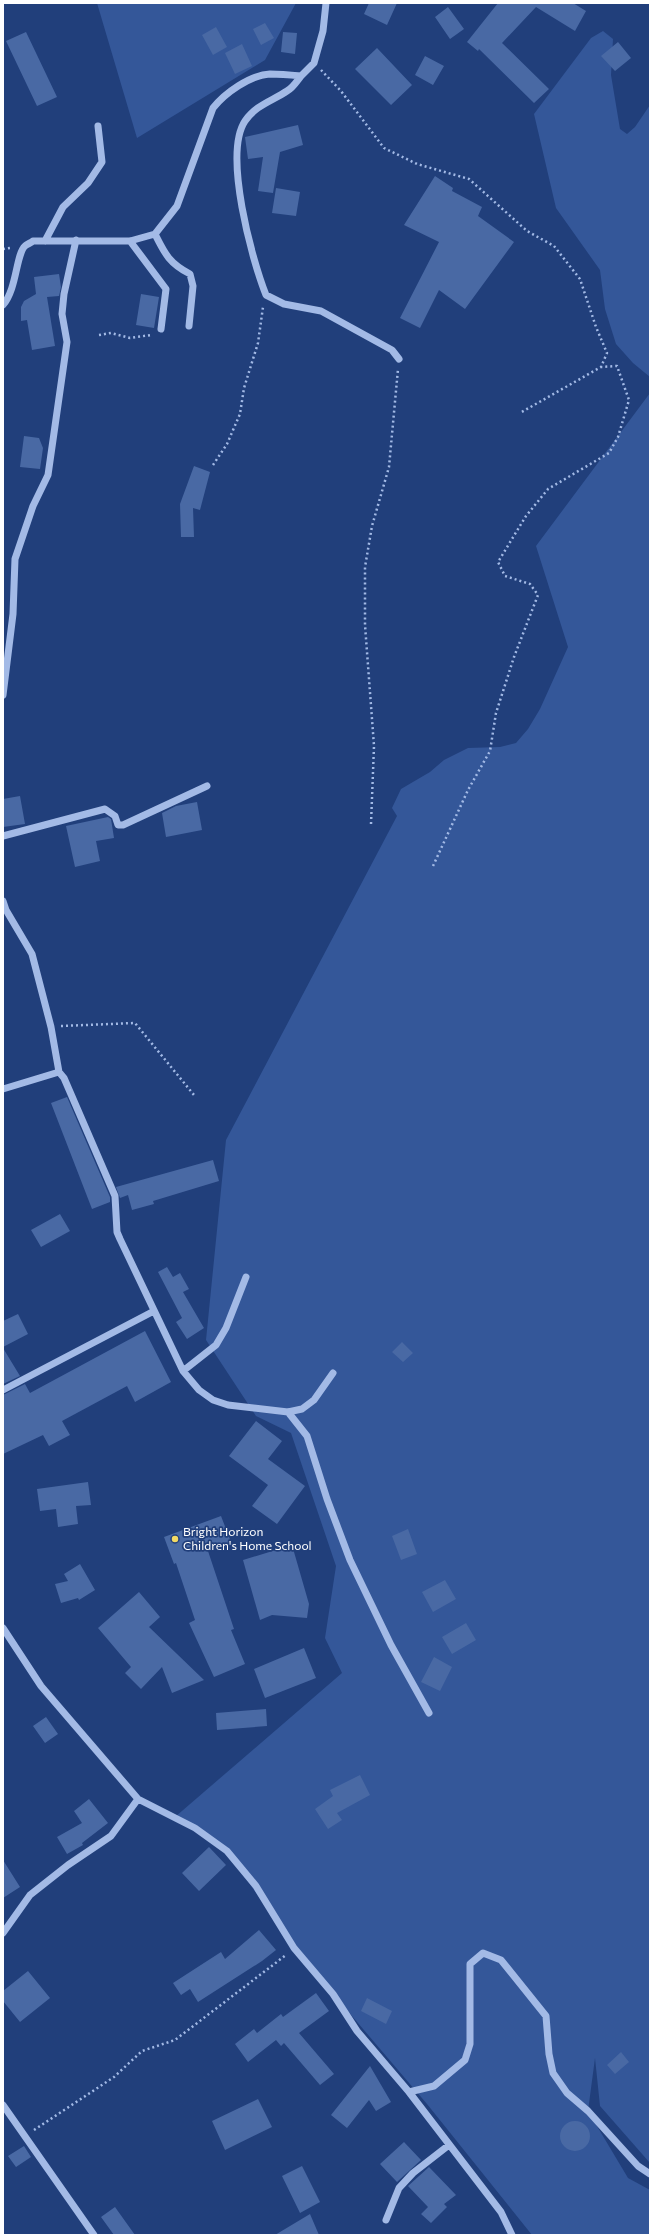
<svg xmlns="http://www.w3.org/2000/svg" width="653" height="2238" viewBox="0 0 653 2238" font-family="Commissioner,sans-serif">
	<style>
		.green { fill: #345799 }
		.building { fill: #4969a4 }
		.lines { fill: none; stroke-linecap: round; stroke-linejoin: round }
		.path { stroke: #a3bae6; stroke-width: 2.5; stroke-dasharray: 2 3; stroke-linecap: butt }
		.minor { stroke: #a3bae6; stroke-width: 7 }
		.poi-dot { fill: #f3d964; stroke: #213f7b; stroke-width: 1.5 }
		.labels { text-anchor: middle; stroke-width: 3.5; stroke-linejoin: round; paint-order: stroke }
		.poi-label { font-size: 12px; fill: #fff; stroke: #213f7b; text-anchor: start }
	</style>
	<rect width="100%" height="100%" fill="#213f7b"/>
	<!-- green -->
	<path class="green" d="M97,3H296L265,60L137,138Z
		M603,31L613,39L611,75L620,129L627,134L635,127L650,105V377L633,363L616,344L605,309L600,270L556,208L534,114L591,38Z
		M650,393V2163L600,2106L595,2058L588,2111L628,2178L650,2190V2235H532L427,2104L294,1948L227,1851L175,1817L342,1673L325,1638L336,1566L291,1433L256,1416L206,1340L226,1140L397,816L392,808L401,789L430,772L444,760L468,748L500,747L516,743L528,729L540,709L568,647L536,546Z"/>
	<!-- building -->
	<path class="building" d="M369,3H397L387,25L364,14Z
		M498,3H573L586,11L575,31L536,7L502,43L549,89L534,103L479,49L478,51L467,42Z
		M448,7L464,29L450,39L435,17Z
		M265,23L274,38L261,45L253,29Z
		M216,27L227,47L213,55L202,35Z
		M26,32L57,97L37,106L6,41Z
		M283,32L297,33L295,54L281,52Z
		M618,42L631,58L615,71L601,56Z
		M242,44L252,66L235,74L225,53Z
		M377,48L412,85L391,105L355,69Z
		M425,56L444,66L433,85L415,75Z
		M298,125L303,145L280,152L273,193L258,191L263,157L248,159L245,137Z
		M435,176L453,188L452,191L482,207L478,216L514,242L465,309L439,290L420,328L400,318L439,242L404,225Z
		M276,188L300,192L296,216L272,213Z
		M59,274L61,287L59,296L47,297L55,346L32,350L27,320L21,321V307L24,301L36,294L34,277Z
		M141,294L159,297L154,328L136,325Z
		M24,436L39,438L43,448L40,469L20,467Z
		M194,466L210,472L200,510L193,508L194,537H181L180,504Z
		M20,796L25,824L3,827V799Z
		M197,802L202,830L166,837L162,813L176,806Z
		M108,817L111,819L114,838L96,841L100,861L75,867L66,826Z
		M67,1097L110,1197V1202L92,1209L51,1103Z
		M213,1160L219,1181L153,1201L154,1204L132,1210L128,1195L120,1198L116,1187Z
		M60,1214L70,1231L41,1247L31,1230Z
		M167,1267L173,1277L180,1273L189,1289L183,1292L204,1328L187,1339L176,1322L182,1318L158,1272Z
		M18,1314L28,1334L3,1347V1321Z
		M145,1331L171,1382L135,1402L127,1386L62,1421L70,1435L49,1446L43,1435L3,1454V1395L25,1384L30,1393Z
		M402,1342L413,1353L403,1362L392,1352Z
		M3,1348L20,1376L3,1384Z
		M256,1421L282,1441L268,1459L305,1486L277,1524L252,1506L268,1485L229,1456Z
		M88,1482L91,1505L76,1506L78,1524L58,1527L56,1509L40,1511L37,1489Z
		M221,1516L231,1542L208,1551L234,1629L231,1630L245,1664L214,1677L189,1623L195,1620L176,1563L174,1564L164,1537Z
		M408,1529L417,1554L401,1560L392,1536Z
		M292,1545L309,1604L307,1618L272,1615L260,1620L243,1560Z
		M80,1564L95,1590L79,1600L78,1598L61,1603L55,1584L68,1581L64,1574Z
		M445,1580L456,1599L433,1612L422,1592Z
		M139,1592L160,1617L149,1627L204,1680L172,1693L162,1667L141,1689L125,1673L131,1667L98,1628Z
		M466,1623L476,1640L452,1654L442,1637Z
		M304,1648L316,1678L265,1698L254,1669Z
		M434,1657L452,1667L440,1691L421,1682Z
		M266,1709L267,1726L217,1730L216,1713Z
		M46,1717L58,1734L45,1743L33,1726Z
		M360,1775L370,1795L337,1813L342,1820L328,1829L315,1809L333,1796L330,1790Z
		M89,1799L108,1823L82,1843L83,1845L67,1854L57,1837L82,1823L74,1811Z
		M209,1847L226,1865L199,1891L182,1873Z
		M3,1860L20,1887L3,1898Z
		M259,1930L276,1950L262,1961L198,2002L190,1989L181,1995L173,1983L221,1952L225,1959Z
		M28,1971L50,1998L20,2022L3,2001V1991Z
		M316,1993L329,2011L299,2033L334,2074L320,2085L284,2043L281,2046L276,2040L248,2062L235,2044L254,2029L257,2033L281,2014L283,2017Z
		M367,1998L392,2011L386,2024L361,2011Z
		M621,2052L629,2062L615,2074L607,2065Z
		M370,2066L391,2102L376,2111L369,2100L347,2128L331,2115Z
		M258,2099L272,2127L225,2150L212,2121Z
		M560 2136a15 15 0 1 1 30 0a15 15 0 1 1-30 0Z
		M404,2142L421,2160L397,2182L380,2164Z
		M24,2146L31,2157L16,2167L8,2156Z
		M302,2166L320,2202L300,2213L282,2176Z
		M429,2167L456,2195L444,2204L447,2207L431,2223L421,2214L428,2207L408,2186Z
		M115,2207L135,2235H114L101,2217Z
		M310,2214L319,2235H275Z"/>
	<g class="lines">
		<!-- path -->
		<path class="path" d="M321,70L341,91L384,148L417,164L469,179L527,231L554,246L580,279L596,327L607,353L601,367L520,413
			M3,249L10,248
			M99,335L111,333L130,338L151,335
			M213,465L227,444L240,414L244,388L258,343L263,307
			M371,824L374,746L365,625V567L372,526L389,467L398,369
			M433,866L468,790L490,751L496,713L514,657L538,595L530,584L505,576L498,562L526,516L548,489L609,453L618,437L629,400L617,366L601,367
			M61,1026L135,1023L194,1095
			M34,2130L114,2077L142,2051L175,2040L286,1955"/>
		<!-- minor -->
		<path class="minor" d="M301,76C297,81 293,88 287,91C272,101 256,105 245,121C223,154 252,260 266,295L284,304L321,311L392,350L399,359
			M155,234C165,254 169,263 190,274L193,286L189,326
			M45,241L63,207L88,183L102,162L98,126
			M130,241L166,289L161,329
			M3,305C17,289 16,254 25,246C27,244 31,243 33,241H130L155,234L177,206L213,108C225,93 250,75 270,74C280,74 291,75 301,76L314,63L323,31L326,3
			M3,695L13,614L15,559L33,506L48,475L67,342L62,314L64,294L76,240
			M3,836L105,809L115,816L118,825H123L207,786
			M3,901L6,910L32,954L51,1027L59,1072
			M3,1089L59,1072L64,1078L115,1196L117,1232L120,1239L183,1371L199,1390L213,1400L228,1405L288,1412L302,1409L314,1400L333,1373
			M183,1371L216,1345L226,1328L246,1277
			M3,1390L154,1311
			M288,1412L307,1436L327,1499L350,1560L391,1645L429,1713
			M3,1628L41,1686L138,1799L195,1828L227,1851L256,1886L294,1948L333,1994L357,2031L409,2092L434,2086L465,2060L470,2044V1964L483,1953L501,1960L546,2016L549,2054L553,2073L567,2093L588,2111L638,2166L650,2174
			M3,1933L30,1895L68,1865L111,1836L138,1799
			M409,2092L501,2212L512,2235
			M3,2105L94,2235
			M386,2220L399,2188L413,2173L449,2145"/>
	</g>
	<!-- markers -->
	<circle class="poi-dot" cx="175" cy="1539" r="4"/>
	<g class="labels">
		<!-- poi labels -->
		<g class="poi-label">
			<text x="183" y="1536">Bright Horizon<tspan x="183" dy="14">Children's Home School</tspan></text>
		</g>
	</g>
	<!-- border -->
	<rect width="653" height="2238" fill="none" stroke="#ffffff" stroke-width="8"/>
</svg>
